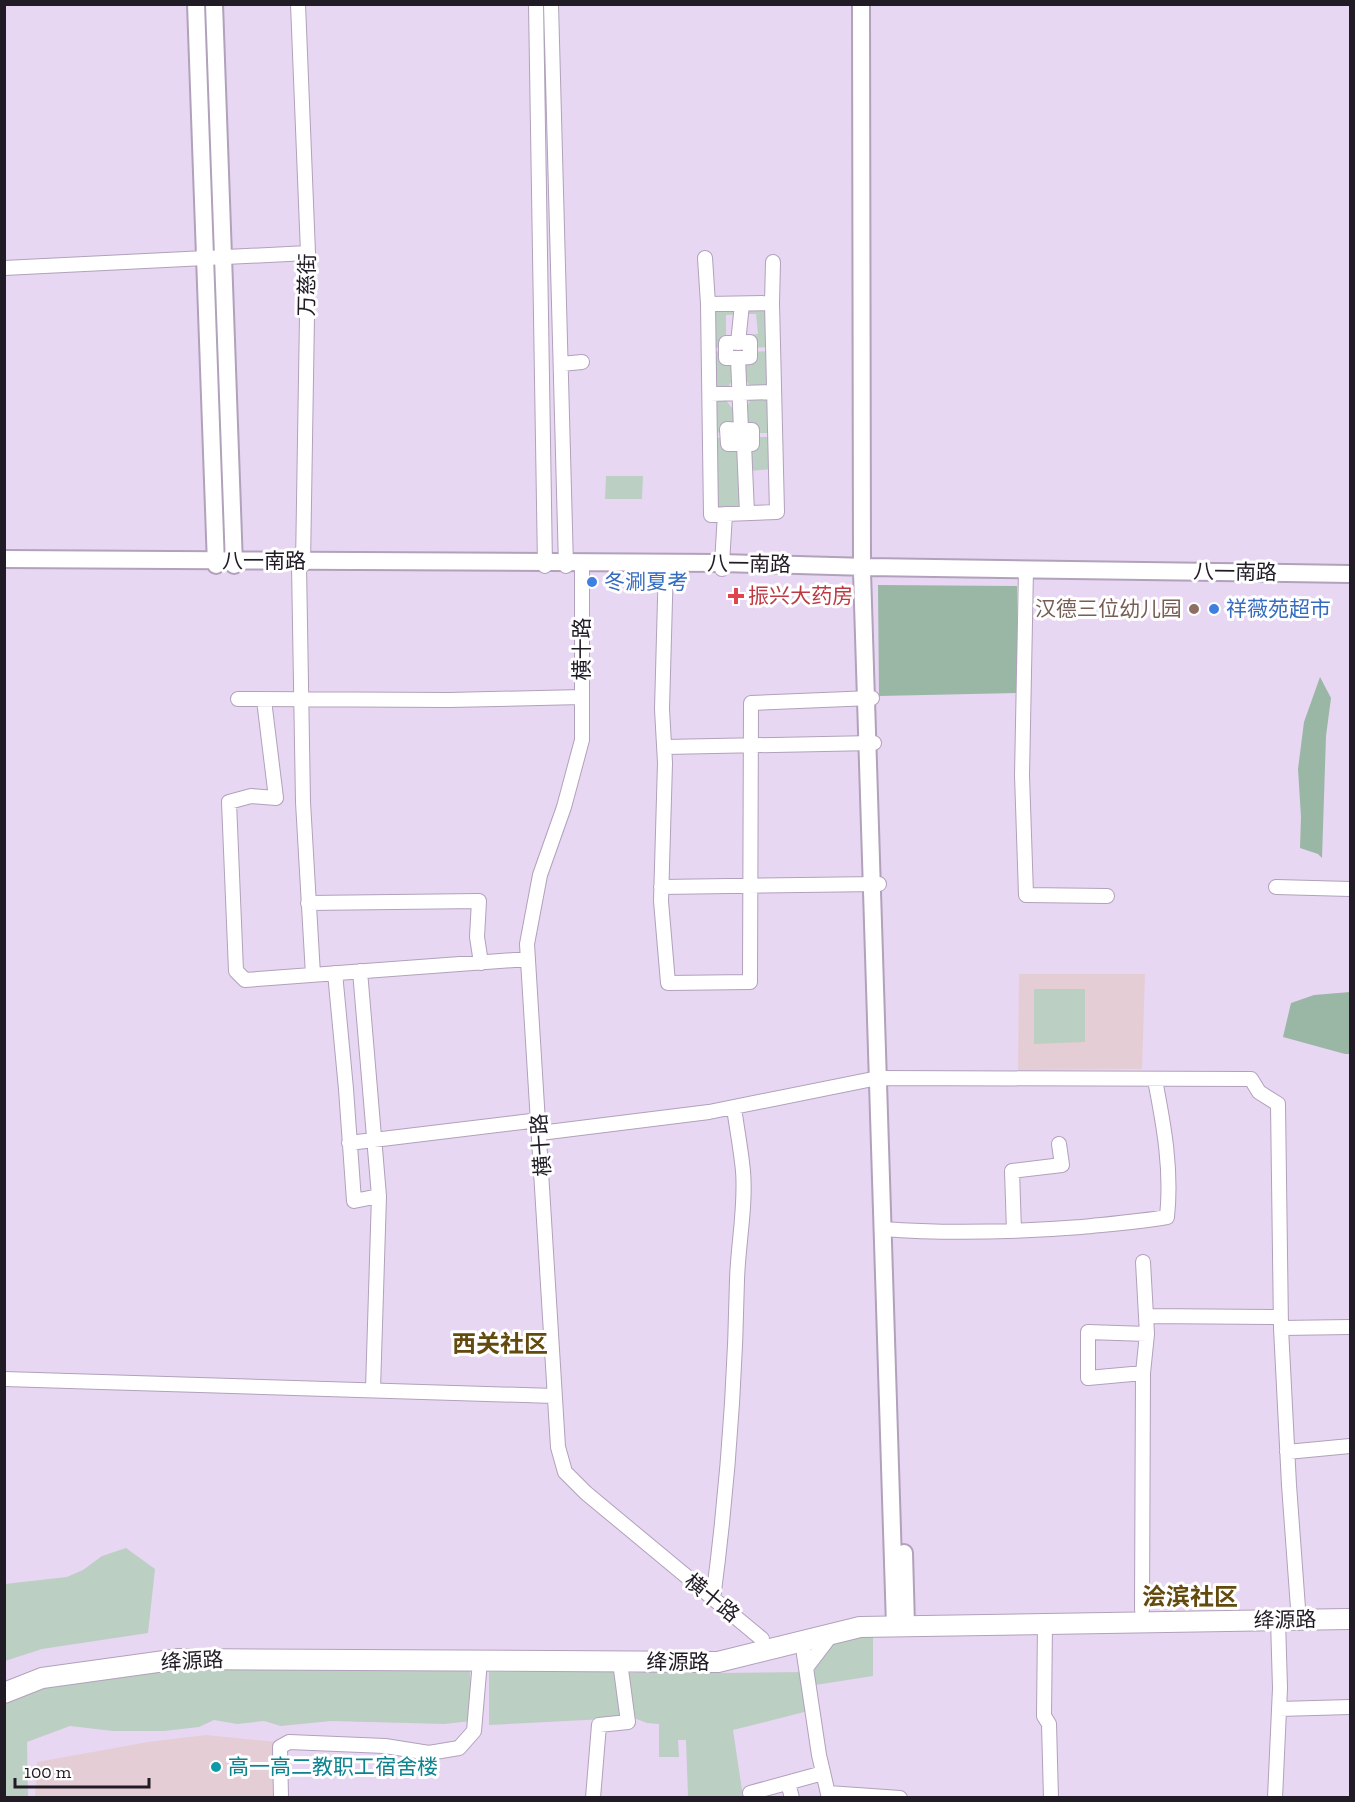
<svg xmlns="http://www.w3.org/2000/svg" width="1355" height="1802" viewBox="0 0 1355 1802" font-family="'Zilla Slab','Noto Sans SC',serif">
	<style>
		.education { fill: #e5cdd6 }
		.green { fill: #bccfc3 }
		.forest { fill: #9ab6a4 }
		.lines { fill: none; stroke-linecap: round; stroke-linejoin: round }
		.minor-casing { stroke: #b1a1bb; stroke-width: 16 }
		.major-casing { stroke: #b1a1bb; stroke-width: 20 }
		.highway-casing { stroke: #b1a1bb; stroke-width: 22 }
		.minor { stroke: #fff; stroke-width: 14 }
		.major { stroke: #fff; stroke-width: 16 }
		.highway { stroke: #fff; stroke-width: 20 }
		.shop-dot { fill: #3f7fe0; stroke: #fff; stroke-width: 2 }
		.health-dot { fill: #e0444e; stroke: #fff; stroke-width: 2 }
		.education-dot { fill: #8d6e63; stroke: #fff; stroke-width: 2 }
		.culture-dot { fill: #0f9aa8; stroke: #fff; stroke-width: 2 }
		.labels { text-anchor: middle; stroke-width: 6; stroke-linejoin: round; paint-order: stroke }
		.street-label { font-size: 21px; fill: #211b25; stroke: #fff }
		.shop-label { font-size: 21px; fill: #366cbe; stroke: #fff; text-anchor: start }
		.health-label { font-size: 21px; fill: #be3a42; stroke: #fff; text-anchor: start }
		.education-label { font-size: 21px; fill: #785e54; stroke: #fff; text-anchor: end }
		.culture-label { font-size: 21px; fill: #0d838f; stroke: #fff; text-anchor: start }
		.quarter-label { font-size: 24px; font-weight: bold; fill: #634b0f; stroke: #fff }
	</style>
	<rect width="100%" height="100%" fill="#e8d7f3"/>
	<!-- education -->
	<path class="education" d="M1019,974H1145L1142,1069L1018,1070Z
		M206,1735L277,1742L276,1797L35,1798L37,1762L148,1742Z"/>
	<!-- green -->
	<path class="green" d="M738,308L739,314L726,315V335H736L724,348H714L712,309Z
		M744,308H769L771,347L751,348L740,336L758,334L756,314H744Z
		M723,351L736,359L732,381L726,390L713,391L711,352Z
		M771,351L772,391H754L747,382L740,380V360L752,352Z
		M772,394L773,433H754L743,428L741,409L747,407L752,396Z
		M713,396L724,397L731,407L737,409L738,427L724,432L713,433Z
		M754,437H773V469L748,471L747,447Z
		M713,438H725L741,447L745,508L714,509Z
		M606,476H643L642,499H605Z
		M1034,989H1085V1042L1034,1044Z
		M126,1548L155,1569L148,1633L42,1649L5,1661V1584L67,1577L83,1570L102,1556Z
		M873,1626V1676L809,1686L812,1710L733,1730L743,1797H688L686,1740H678L679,1757H659V1724L647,1723L634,1718L627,1673L715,1669L717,1673L806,1672L802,1641Z
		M182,1663L465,1667L470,1671L472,1721L444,1724L331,1721L281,1726L264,1721L237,1724L214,1720L199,1727L164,1731H113L70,1726L27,1742L28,1797L5,1798V1697L19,1691Z
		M616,1671L624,1718L489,1725V1672Z"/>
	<!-- forest -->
	<path class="forest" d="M878,585L1017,586V693L879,696Z
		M1320,677L1331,698L1326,736L1322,858L1318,854L1300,848L1301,817L1298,769L1304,722Z
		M1350,992V1054H1345L1283,1037L1291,1003L1314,995Z"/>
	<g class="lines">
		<defs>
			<path id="minor" d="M298,4L308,253L303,565
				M536,4L545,566
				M551,4L566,566
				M705,258L708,304
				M4,268L308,253
				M772,303L773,262
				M738,343L742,304
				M738,358H726V343L750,342V357L738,358L741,430H752V444H744L747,513
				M561,364L582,362
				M710,394L774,392
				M741,430L727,429L728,444H744
				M582,562V740L564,807L540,875L527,944L558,1447L565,1472L586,1493L762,1639
				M666,563L662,709L665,763L661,901L668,983L750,982L751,703L872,698
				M299,565L303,802L313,975
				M722,569V563L725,514L777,512L772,303L708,304L711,515L728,514
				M238,699L449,700L582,697
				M264,700L276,798L251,796L229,802L236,971L245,980L528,959
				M665,747L874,743
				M1022,775L1026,895L1107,896
				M1022,776L1026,569
				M661,887L879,884
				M1276,887L1350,889
				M308,903L479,901L477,937L481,963
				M360,971L379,1196
				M335,973L346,1089L354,1201L379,1196L373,1389
				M540,1133L709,1112L878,1078L1251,1079L1259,1092L1278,1104L1281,1328L1289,1485L1298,1608
				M349,1143L539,1120
				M883,1229C948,1234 1015,1232 1081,1227C1110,1224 1138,1222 1167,1217C1172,1170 1164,1126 1155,1080
				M1014,1231L1012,1171L1062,1165L1059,1144
				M1146,1316L1281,1317
				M1281,1328L1350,1327
				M1143,1373L1147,1334
				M4,1379L554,1396
				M1287,1452L1350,1446
				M713,1599C727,1493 735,1387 737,1280C738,1244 746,1207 743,1171C741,1150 737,1129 734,1108
				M1142,1610L1143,1373L1088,1378V1332L1147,1334L1143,1262
				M1045,1624L1044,1716L1049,1724L1051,1798
				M802,1641L819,1755L829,1798
				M806,1668L832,1634
				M1279,1709L1350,1707
				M788,1783L792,1798
				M750,1793L823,1773
				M828,1793L900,1798
				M281,1798L280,1747L289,1742L385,1746L429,1753L459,1748L474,1731L480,1661
				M593,1798L599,1725L628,1722L620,1662
				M1275,1798L1280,1688L1278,1620"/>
			<path id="major" d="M196,4L216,565
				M214,4L234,565
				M861,4L862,572L895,1626
				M4,559L722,563L868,567L1350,574
				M904,1553L906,1626"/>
			<path id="highway" d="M4,1693L42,1678L179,1659L718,1662L860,1627L1350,1619"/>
		</defs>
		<!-- minor casing -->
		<use href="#minor" class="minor-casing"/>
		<!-- major casing -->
		<use href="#major" class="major-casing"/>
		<!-- highway casing -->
		<use href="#highway" class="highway-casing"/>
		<!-- minor -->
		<use href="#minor" class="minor"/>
		<!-- major -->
		<use href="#major" class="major"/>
		<!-- highway -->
		<use href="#highway" class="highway"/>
	</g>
	<!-- markers -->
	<g class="shop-dot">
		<circle cx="592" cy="582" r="6"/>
		<circle cx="1214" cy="609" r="6"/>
	</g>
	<path class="health-dot" d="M733 587h6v6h6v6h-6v6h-6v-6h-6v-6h6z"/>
	<circle class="education-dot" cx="1194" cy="609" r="6"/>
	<circle class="culture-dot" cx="216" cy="1767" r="6"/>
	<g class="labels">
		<!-- street labels -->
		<g class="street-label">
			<text transform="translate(307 285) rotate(-89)" y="7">万慈街</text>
			<text x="264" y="568">八一南路</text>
			<text transform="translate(749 564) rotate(1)" y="7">八一南路</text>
			<text transform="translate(1235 572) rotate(1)" y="7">八一南路</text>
			<text transform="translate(582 649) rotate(-90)" y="7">横十路</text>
			<text transform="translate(541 1145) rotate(-94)" y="7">横十路</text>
			<text transform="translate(712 1598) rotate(39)" y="7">横十路</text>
			<text transform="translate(1285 1620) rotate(-1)" y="7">绛源路</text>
			<text transform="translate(192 1661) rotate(-3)" y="7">绛源路</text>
			<text x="678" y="1669">绛源路</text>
		</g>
		<!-- shop labels -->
		<g class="shop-label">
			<text x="604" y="589">冬涮夏考</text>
			<text x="1226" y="616">祥薇苑超市</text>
		</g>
		<!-- health labels -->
		<g class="health-label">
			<text x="748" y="603">振兴大药房</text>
		</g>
		<!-- education labels -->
		<g class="education-label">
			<text x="1182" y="616">汉德三位幼儿园</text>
		</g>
		<!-- culture labels -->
		<g class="culture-label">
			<text x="228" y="1774">高一高二教职工宿舍楼</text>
		</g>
		<!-- quarter labels -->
		<g class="quarter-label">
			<text x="500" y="1352">西关社区</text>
			<text x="1190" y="1605">浍滨社区</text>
		</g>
	</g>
	<!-- border -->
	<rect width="1355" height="1802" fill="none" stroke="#211b25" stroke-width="12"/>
	<!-- scale -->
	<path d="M15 1778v9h134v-9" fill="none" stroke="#211b25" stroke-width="3"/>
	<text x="24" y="1778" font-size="18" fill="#211b25" stroke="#ffffff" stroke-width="4.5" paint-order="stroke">100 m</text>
</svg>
